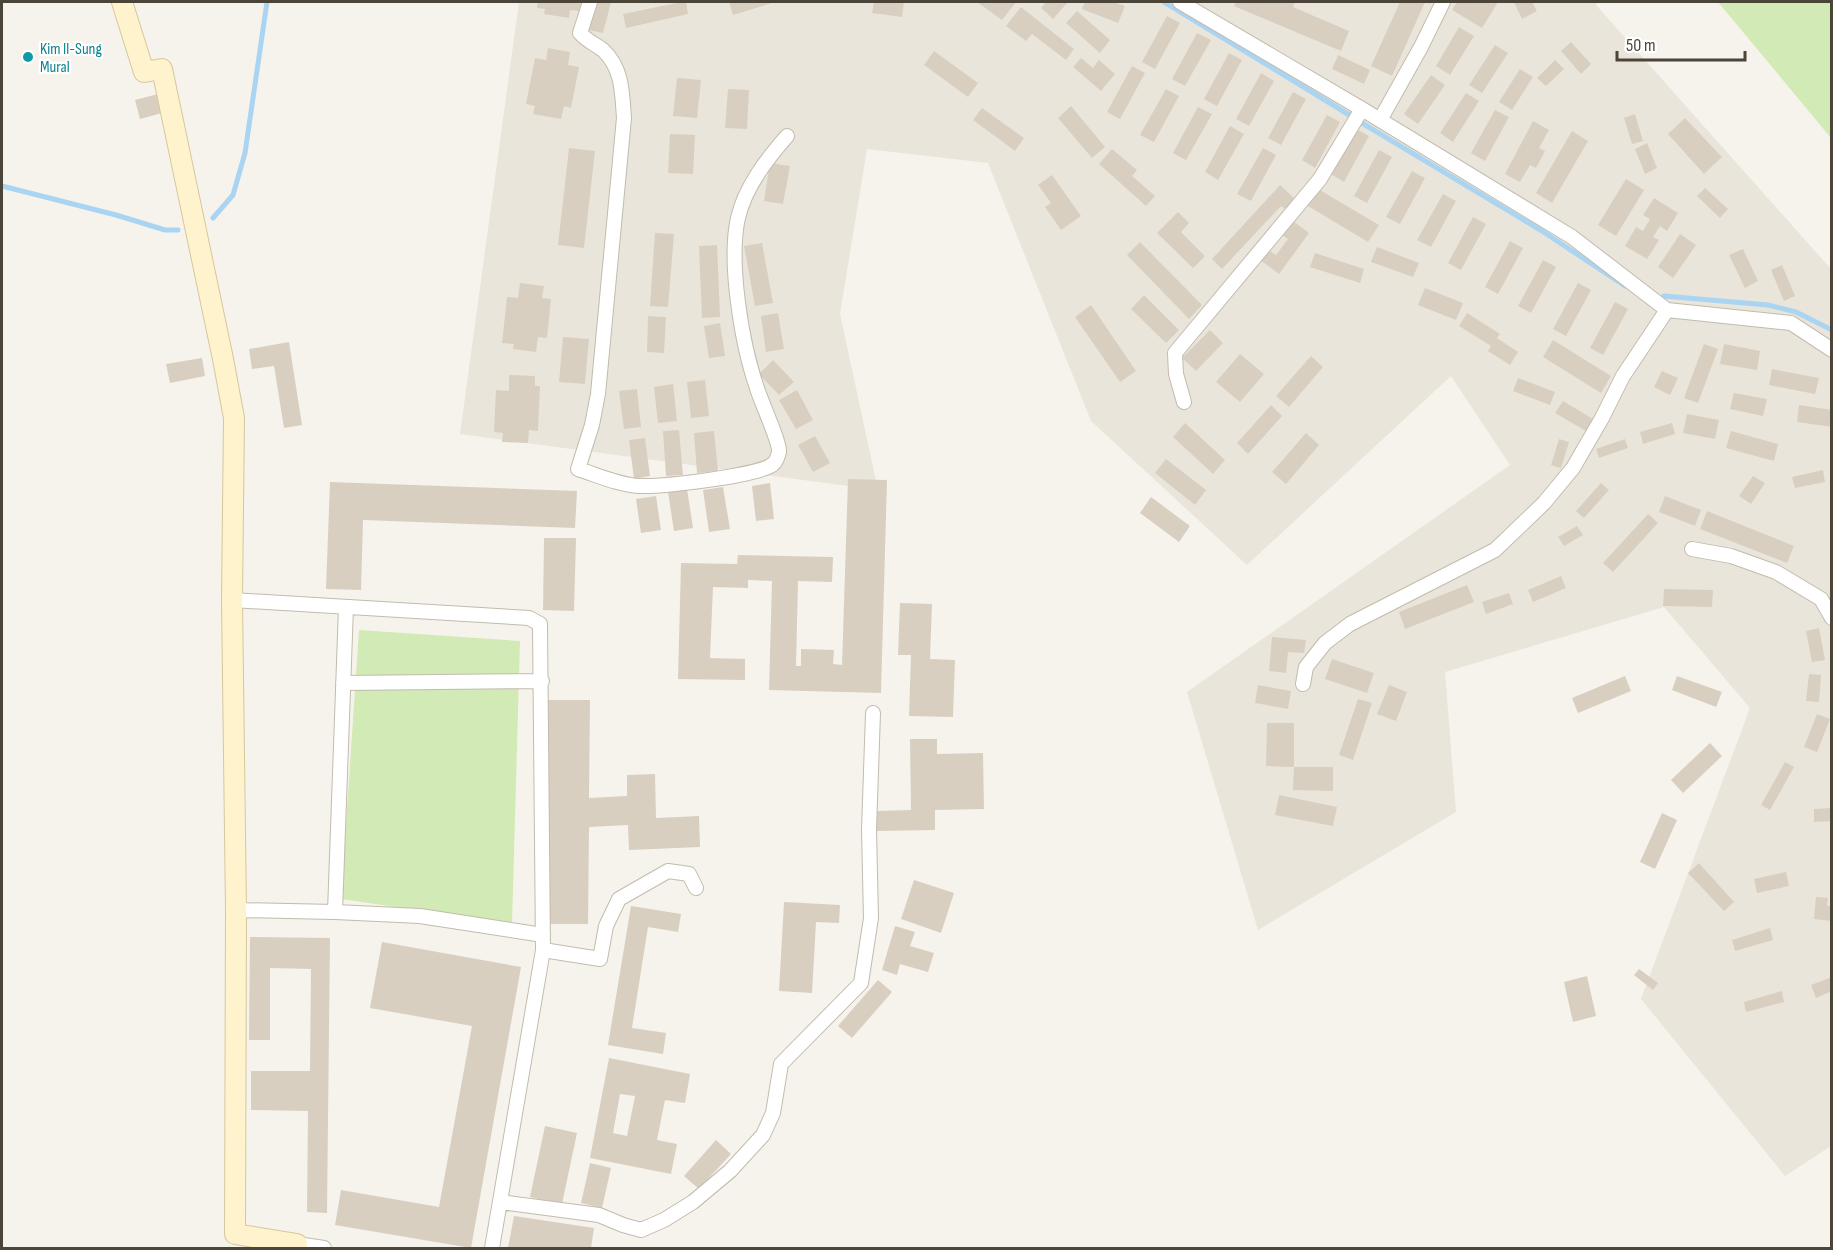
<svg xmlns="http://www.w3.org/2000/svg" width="1833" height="1250" viewBox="0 0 1833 1250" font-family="'Sofia Sans Condensed',sans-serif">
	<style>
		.residential { fill: #eae5da }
		.green { fill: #d2eab5 }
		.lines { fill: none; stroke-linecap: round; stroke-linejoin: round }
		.stream { stroke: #a9d4f2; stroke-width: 5 }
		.building { fill: #d8cfc1; fill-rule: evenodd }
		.street-casing { stroke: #c2bbae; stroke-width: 16 }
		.secondary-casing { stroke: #d6c79b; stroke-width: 22 }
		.street { stroke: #fff; stroke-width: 14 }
		.secondary { stroke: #fff3cd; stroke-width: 20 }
		.culture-dot { fill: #0f9aa8; stroke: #fff; stroke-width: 2 }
		.labels { text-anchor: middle; stroke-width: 4.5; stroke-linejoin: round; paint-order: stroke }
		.culture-label { font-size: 16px; fill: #0d838f; stroke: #fff; text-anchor: start }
	</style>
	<rect width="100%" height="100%" fill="#f6f3ec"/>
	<!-- residential -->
	<path class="residential" d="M519,2H1598L1596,5L1831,269V1146L1785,1176L1641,999L1750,708L1664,607L1445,672L1456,812L1258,930L1187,692L1510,465L1451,376L1247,565L1091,421L988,163L867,149L840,314L878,490L460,434Z"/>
	<!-- green -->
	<path class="green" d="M1718,2H1831V138Z
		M359,630L520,641L512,924L341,899Z"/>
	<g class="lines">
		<!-- stream -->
		<path class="stream" d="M1164,2L1351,116
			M1362,123L1542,231L1625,286
			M2,186L116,215L165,230H178
			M213,218L233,195L245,153L267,2
			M1664,296L1768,305L1796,312L1832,330"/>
	</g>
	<!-- building -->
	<path class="building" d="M538,2H581L579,11L570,10L569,18L544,14L545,9L537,8Z
		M596,2H611L603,33L588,30Z
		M682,2H686L688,14L626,28L623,14Z
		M729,2H775L733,15Z
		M874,2H904L902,17L872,13Z
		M977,2H1016L1002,20Z
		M1046,2H1068L1053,19L1041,8Z
		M1085,2H1113L1125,6L1118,23L1082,9Z
		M1236,2H1295L1293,7L1349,31L1341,51L1234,6Z
		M1400,2H1425L1392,76L1371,66Z
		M1457,2H1498L1482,28L1452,10Z
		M1514,2H1532L1537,11L1522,19Z
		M1021,7L1074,49L1066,60L1032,34L1026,41L1006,26Z
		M1077,11L1110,40L1100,53L1066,23Z
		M1167,16L1180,23L1155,69L1142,62Z
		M1459,27L1474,36L1450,75L1436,66Z
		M1197,33L1211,40L1185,86L1172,79Z
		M1571,42L1591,64L1581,74L1561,51Z
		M1495,45L1508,53L1482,93L1469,85Z
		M548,48L570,52L568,65L579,67L571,108L564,106L561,119L533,114L535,106L526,104L535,58L546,60Z
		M934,51L978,83L968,97L924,65Z
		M1229,53L1242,60L1217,106L1204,99Z
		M1338,55L1370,70L1364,84L1332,69Z
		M1081,58L1093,68L1099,60L1115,74L1101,91L1073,67Z
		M1555,60L1564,69L1546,86L1537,78Z
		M1132,66L1145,73L1120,119L1107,112Z
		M1520,69L1533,77L1512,110L1499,102Z
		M1261,73L1274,81L1249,126L1236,119Z
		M1431,75L1445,85L1418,124L1404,114Z
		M677,78L701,80L697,118L673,116Z
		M728,89L749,90L747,129L725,128Z
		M1166,89L1179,96L1154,142L1140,135Z
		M1293,92L1306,99L1281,145L1268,138Z
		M1466,93L1479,101L1453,142L1440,133Z
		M158,94L162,113L140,119L135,100Z
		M1071,106L1105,147L1092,158L1058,118Z
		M1198,107L1212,114L1186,160L1173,153Z
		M982,108L1024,138L1015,151L973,120Z
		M1495,110L1509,117L1485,161L1471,153Z
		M1635,114L1643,141L1632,144L1624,118Z
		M1327,115L1340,122L1315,168L1302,160Z
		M1685,118L1722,157L1704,174L1668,134Z
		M1533,121L1549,130L1539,148L1545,151L1536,168L1530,165L1520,182L1505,174Z
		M1230,126L1244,134L1218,180L1205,172Z
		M1356,129L1369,136L1344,182L1331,174Z
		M1572,131L1588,141L1552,203L1536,193Z
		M670,134L695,135L693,174L668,173Z
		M1647,143L1657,168L1645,174L1635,149Z
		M569,148L595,151L584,248L558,245Z
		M1263,148L1276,155L1251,201L1237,194Z
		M1112,149L1137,170L1132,176L1155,196L1146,206L1099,164Z
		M1379,150L1392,157L1367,203L1354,196Z
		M770,163L790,166L783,204L764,201Z
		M1412,171L1425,178L1400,224L1386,217Z
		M1052,175L1081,216L1061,230L1045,207L1051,203L1038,185Z
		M1626,179L1644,190L1616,236L1598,225Z
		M1280,185L1295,199L1285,209L1281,206L1222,269L1212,259Z
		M1705,188L1728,209L1720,218L1697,196Z
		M1318,189L1379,225L1368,242L1308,206Z
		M1443,194L1456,201L1431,247L1417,240Z
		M1654,198L1678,213L1667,231L1660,226L1653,237L1659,240L1647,259L1625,246L1636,227L1643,231L1650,219L1643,215Z
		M1178,212L1189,223L1181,232L1205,256L1193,268L1157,233Z
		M1473,217L1486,224L1461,270L1448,263Z
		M1293,221L1309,233L1279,274L1259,259L1267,249L1276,255L1288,239L1282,235Z
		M655,233L674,234L668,307L650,306Z
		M1680,234L1696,245L1673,278L1658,267Z
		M1510,241L1523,248L1498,294L1485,287Z
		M1140,242L1202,305L1189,319L1127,255Z
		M762,243L773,303L755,306L744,246Z
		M717,245L720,317L702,318L699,246Z
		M1377,247L1419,263L1413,277L1371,262Z
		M1743,249L1758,281L1745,288L1729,255Z
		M1315,253L1364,269L1360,283L1310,267Z
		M1543,260L1556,267L1531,313L1518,306Z
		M1782,265L1795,296L1784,301L1771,270Z
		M520,283L544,286L542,298L551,299L547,338L538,337L536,352L513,349L514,344L502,343L507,297L518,298Z
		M1578,283L1591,290L1566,336L1553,329Z
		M1425,288L1463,303L1456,320L1418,305Z
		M1144,295L1179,330L1166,343L1131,309Z
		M1615,302L1628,309L1603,355L1590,348Z
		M1091,305L1136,371L1120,382L1075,317Z
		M778,313L784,349L766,352L761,316Z
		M1467,313L1500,334L1497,338L1518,352L1510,365L1488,351L1491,346L1459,326Z
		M648,316L666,317L664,353L647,352Z
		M720,323L725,356L709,358L704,326Z
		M1210,330L1223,343L1196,371L1182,358Z
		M563,337L589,339L585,384L559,382Z
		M1553,340L1611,376L1601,393L1543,357Z
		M289,342L302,425L284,428L274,366L252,369L249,349Z
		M1704,344L1718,349L1698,403L1684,398Z
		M1724,344L1760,351L1757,370L1720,364Z
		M1240,354L1264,374L1240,402L1216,382Z
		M1311,356L1323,367L1289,407L1276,396Z
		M202,358L205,376L170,383L166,364Z
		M773,360L794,382L779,395L759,374Z
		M1772,369L1819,378L1815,394L1769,385Z
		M1662,371L1678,378L1670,395L1654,387Z
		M509,375L535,376V386H540L538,431L529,430L528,443L502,442L503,433L494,432L496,390L509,391Z
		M1518,378L1555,392L1550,405L1513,391Z
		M705,380L709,416L691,418L687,382Z
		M673,384L677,421L658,423L654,387Z
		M637,389L641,427L624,429L619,391Z
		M797,390L813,420L796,429L779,400Z
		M1734,393L1767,399L1763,416L1730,409Z
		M1563,401L1593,419L1586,431L1555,413Z
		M1271,405L1282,416L1248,454L1237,443Z
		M1799,405L1832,410V427L1797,422Z
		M1687,414L1719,420L1715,439L1683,433Z
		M1185,423L1225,460L1213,474L1173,437Z
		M1672,423L1675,434L1643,444L1640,432Z
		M679,430L683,475L666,476L663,431Z
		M714,431L718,471L697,473L694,433Z
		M1731,431L1778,444L1774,461L1726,448Z
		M1306,433L1319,445L1286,484L1272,472Z
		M815,436L830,463L813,472L798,445Z
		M645,438L650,476L634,479L629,440Z
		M1559,439L1569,442L1561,468L1551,465Z
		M1625,439L1628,448L1599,458L1596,449Z
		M1166,459L1206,490L1195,505L1155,473Z
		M1823,470L1825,482L1795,488L1792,477Z
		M1753,476L1765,483L1751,504L1739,496Z
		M848,479L887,480L881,693L769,690L772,581L748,580V588L713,587L710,658L745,659V680L678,679L681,563L737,564L738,555L833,557L832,582L798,581L796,666H801V649L834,650L833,664L842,665Z
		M330,482L577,491L575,528L363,520L361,590L326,589Z
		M770,483L774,519L756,521L752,486Z
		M1601,483L1609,490L1584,518L1576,511Z
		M723,487L730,529L709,532L703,490Z
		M687,489L693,528L674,531L668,492Z
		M656,496L661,530L641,533L636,499Z
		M1665,496L1701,510L1695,526L1659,512Z
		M1151,497L1190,526L1179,542L1140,513Z
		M1707,511L1794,546L1787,563L1700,529Z
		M1648,514L1658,523L1613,572L1603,563Z
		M1577,526L1583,535L1564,546L1558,537Z
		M544,538H576L574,611L543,610Z
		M1561,576L1566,588L1533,602L1528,590Z
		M1467,585L1474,602L1405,629L1399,612Z
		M1664,589L1713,590L1712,607L1663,606Z
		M1509,593L1513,604L1486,614L1482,602Z
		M900,603L932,604L930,659L955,660L953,717L909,716L911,655H898Z
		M1819,628L1825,660L1812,662L1806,631Z
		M1272,637L1306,640L1304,653L1288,652L1286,673L1269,671Z
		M1332,659L1374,673L1367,693L1325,679Z
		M1809,674L1821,675L1819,702L1806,701Z
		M1625,676L1631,691L1578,713L1572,698Z
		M1677,676L1722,692L1716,707L1672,690Z
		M1258,685L1291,691L1288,709L1255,703Z
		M1389,685L1407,692L1396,721L1377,714Z
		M1358,699L1372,703L1353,760L1339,755Z
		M546,700H590L589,798L627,796V775L655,774L656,818L699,816L700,847L629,850L628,825L589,827L588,924H544Z
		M1817,714L1830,719L1817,752L1804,747Z
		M1267,723H1294V767L1266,766Z
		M910,739H937V754L983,753L984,809L935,810V830L877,831V811L911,810Z
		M1710,743L1722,756L1683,793L1671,780Z
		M1785,762L1794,767L1770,810L1761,805Z
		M1294,767H1333V791L1293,790Z
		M1279,795L1337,807L1333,826L1275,815Z
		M1832,808V821L1814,822V809Z
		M1662,813L1677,820L1655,869L1640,862Z
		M1699,863L1734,902L1724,911L1688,873Z
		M1786,872L1789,886L1757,893L1754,879Z
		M914,880L954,893L941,933L901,919Z
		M1816,897L1828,898L1827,906H1832V921L1814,919Z
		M784,902L840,905L839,923L816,922L812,993L779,991Z
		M631,906L681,914L678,932L648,927L632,1028L666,1033L663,1054L608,1045Z
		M895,926L915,932L910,946L934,953L928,972L900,964L897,975L882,970Z
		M1770,928L1773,940L1735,951L1732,940Z
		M250,937L330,938L327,1213L307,1212L308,1111L251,1110V1071H310L311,969L270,968V1040H249Z
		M382,942L521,967L471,1248L335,1225L341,1190L439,1207L472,1026L370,1008Z
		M1639,969L1658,983L1653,990L1634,975Z
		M1587,976L1596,1016L1573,1022L1564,982Z
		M1832,977V991L1816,998L1811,985Z
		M878,980L892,992L852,1038L838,1026Z
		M1782,991L1784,1002L1746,1012L1744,1002Z
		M609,1058L690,1074L685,1103L665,1100L657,1140L677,1144L671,1174L590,1158ZM620,1094L635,1096L627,1136L613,1133Z
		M545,1126L577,1133L562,1204L530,1197Z
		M716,1140L731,1154L699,1189L684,1176Z
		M590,1163L611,1168L602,1208L581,1203Z
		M514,1216L594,1228L591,1248H508Z"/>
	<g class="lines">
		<defs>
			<path id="street" d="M590,2L580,33C587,41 595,44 603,50C623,69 622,93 624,118L598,394L592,425L578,469C597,475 619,485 639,486C660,487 760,476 773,464C776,462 778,456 779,452C780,442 761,402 757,388C742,345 728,262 738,218C745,187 767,159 787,136
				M1180,2L1362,109L1572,237L1667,310L1791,323L1832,350
				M1380,120L1421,47L1443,2
				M1184,402L1176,374L1175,353L1320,179L1362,109
				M1692,549L1731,556L1776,572L1821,599L1832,618
				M232,600L529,618L540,624L543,950L492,1248
				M343,683L542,681
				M1303,684L1306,667L1325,643L1350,624L1495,550L1544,503L1573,468L1602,418L1623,376L1667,310
				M236,910L335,912L420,916L543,935
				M335,912L346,607
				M543,950L600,959L606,926L619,899L668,871L689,874L696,888
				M500,1202L599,1215L623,1225L641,1230L664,1220L693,1202L730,1171L763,1135L773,1113L781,1064L861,983L871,918L869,830L873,713
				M297,1244L324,1248"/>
			<path id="secondary" d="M122,2L144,72L162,69L223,359L234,418L232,600L236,910L235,1234L297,1244V1248"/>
		</defs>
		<!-- street casing -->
		<use href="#street" class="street-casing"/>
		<!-- secondary casing -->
		<use href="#secondary" class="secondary-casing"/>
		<!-- street -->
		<use href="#street" class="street"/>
		<!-- secondary -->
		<use href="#secondary" class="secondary"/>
	</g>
	<!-- markers -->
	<circle class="culture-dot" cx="28" cy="57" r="6"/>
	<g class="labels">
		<!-- culture labels -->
		<g class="culture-label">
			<text x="40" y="54">Kim Il-Sung<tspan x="40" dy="18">Mural</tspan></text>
		</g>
	</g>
	<!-- border -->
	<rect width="1833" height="1250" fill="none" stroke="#4b4439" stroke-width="6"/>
	<!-- scale -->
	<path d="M1617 51v9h128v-9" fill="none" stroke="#4b4439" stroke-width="3"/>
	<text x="1626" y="51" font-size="18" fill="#4b4439" stroke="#ffffff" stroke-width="4.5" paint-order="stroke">50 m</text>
</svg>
